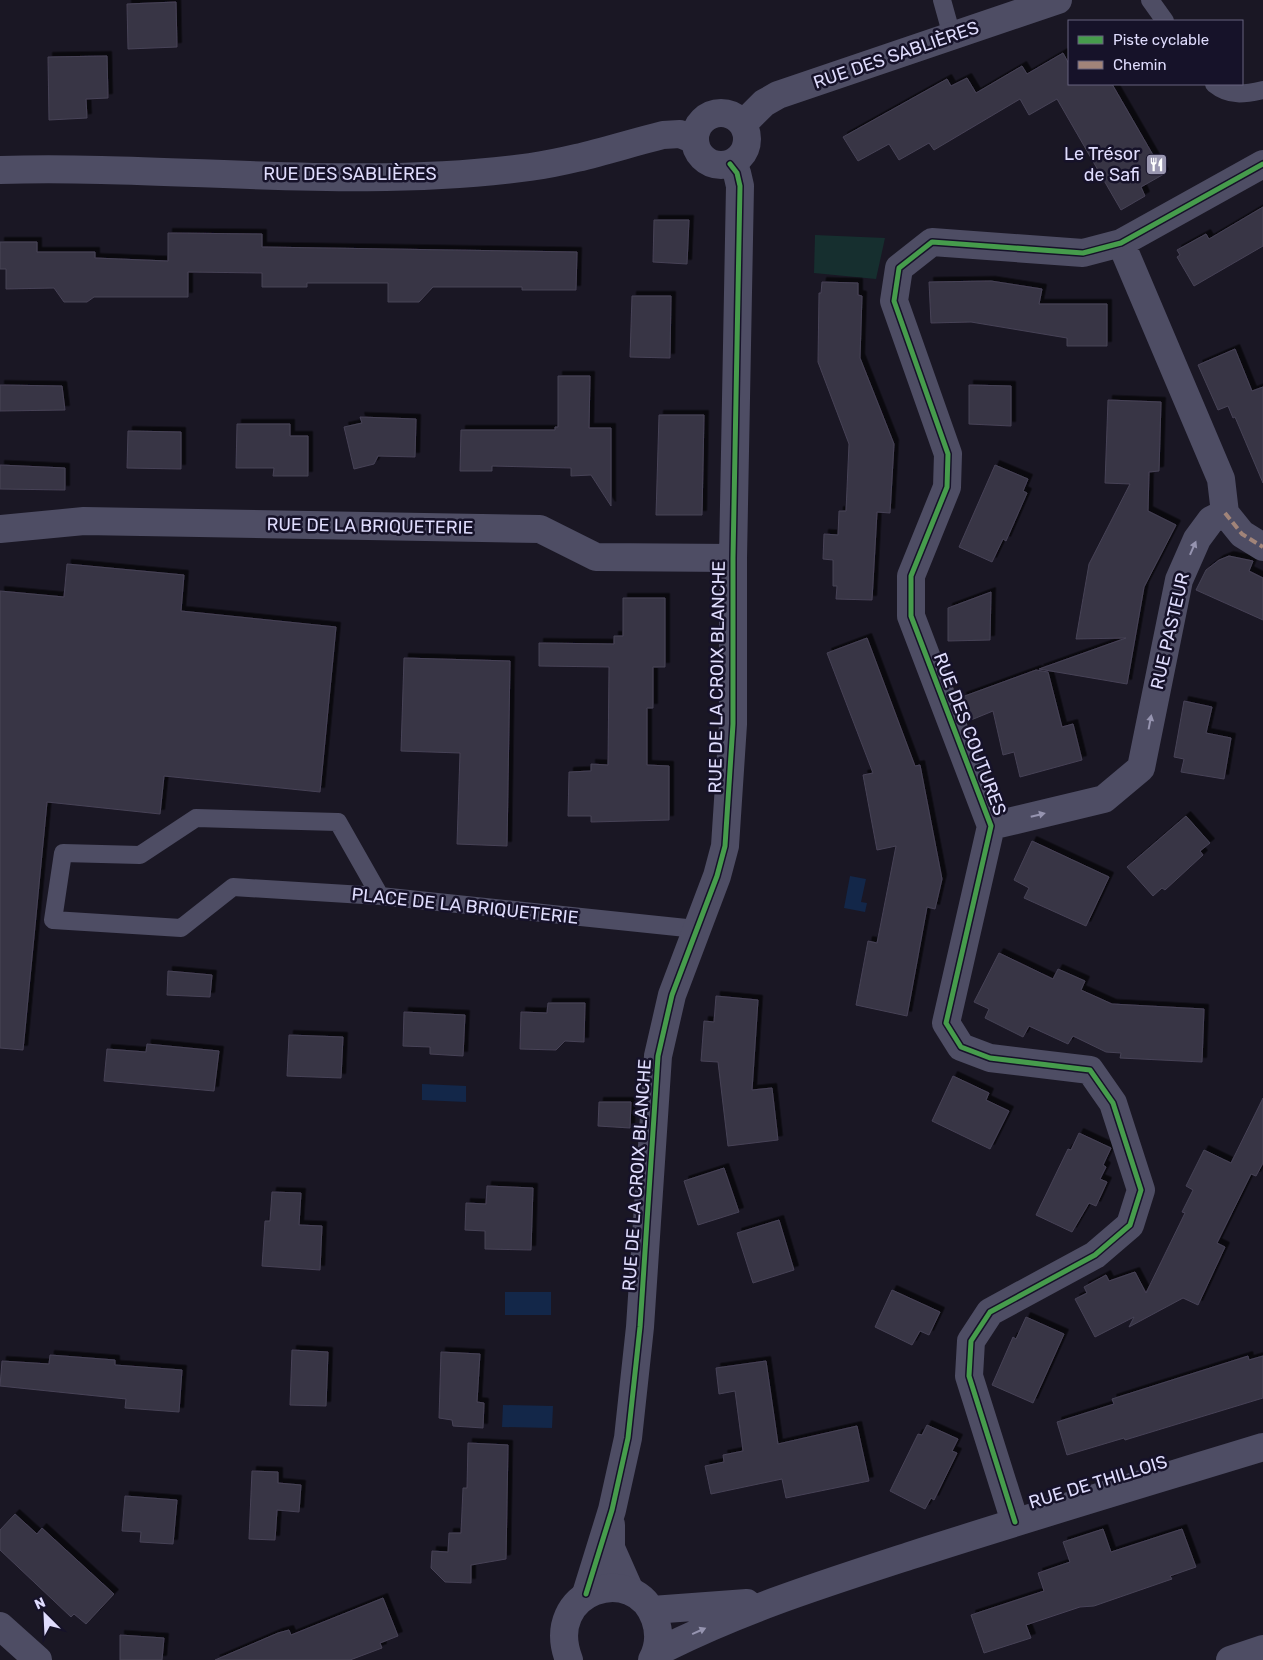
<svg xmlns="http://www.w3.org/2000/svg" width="1263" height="1660" viewBox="0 0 1263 1660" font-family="Rubik,sans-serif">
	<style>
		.green { fill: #162f2f }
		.water { fill: #132749 }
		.building { fill: #383645; stroke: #474256; filter: url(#shadow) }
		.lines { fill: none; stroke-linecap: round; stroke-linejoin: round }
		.service { stroke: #4e4d64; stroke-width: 18 }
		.minor { stroke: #4e4d64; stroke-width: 28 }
		.tertiary { stroke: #4e4d64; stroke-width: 28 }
		.quiet { stroke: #a18479; stroke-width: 4; stroke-dasharray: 8 4; stroke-linecap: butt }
		.cycleway-casing { stroke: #161229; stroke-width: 8 }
		.cycleway { stroke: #469c4c; stroke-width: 5 }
		.oneway { fill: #9694b0 }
		.labels { text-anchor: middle; stroke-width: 5; stroke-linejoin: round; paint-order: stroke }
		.street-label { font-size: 18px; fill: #dfdcfd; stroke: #161229 }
		.poi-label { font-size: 18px; fill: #dfdcfd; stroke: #161229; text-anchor: end }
	</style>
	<defs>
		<filter id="shadow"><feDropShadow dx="4.5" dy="-4.5" stdDeviation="0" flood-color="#0009"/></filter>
	</defs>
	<rect width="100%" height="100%" fill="#1a1724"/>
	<!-- green -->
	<path class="green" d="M815,235L885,238L876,279L814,273Z"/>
	<!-- water -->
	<path class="water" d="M850,876L866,879L861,902L867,903L865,912L844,908Z
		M422,1084L466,1086V1102L422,1100Z
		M505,1292H551V1315H505Z
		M503,1405L553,1406L552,1428L502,1427Z"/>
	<!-- building -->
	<path class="building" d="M176,2L177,47L128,49L127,4Z
		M1063,53L1069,64V84H1112L1164,174L1141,187L1145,196L1121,210L1057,99L1029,115L1020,99L934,150L929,143L899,160L889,144L858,161L843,137L947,79L951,86L967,78L976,93L1022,66L1027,74Z
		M107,56L108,98L86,99L87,118L49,120L48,57Z
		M1263,207V246L1194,286L1177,257L1180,255L1177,250L1206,234L1209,239Z
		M654,220H689L687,264L653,262Z
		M168,233L262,234V247L577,252L576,290H522V287H433L419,302H388V283H307V287H262V273L188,272V297H94L87,302H64L54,288L6,289V269H0V242H37V252H95V258L168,261Z
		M991,281L1042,289L1039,304H1107V346H1067V338L971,322L931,323L929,282Z
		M822,282L858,283V295L862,296L860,358L894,444L890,513L877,512L872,600L836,599L837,586H833V560L823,559L824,534L838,535L839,511H846L849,444L818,362L819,293H821Z
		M632,296H671L670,358L630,357Z
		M1235,349L1252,391L1263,387V483L1235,417L1233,418L1228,406L1218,410L1198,365Z
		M558,376H590L589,428H611V506L591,475L571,476V468L492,466V471H460L461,430H555V427H558Z
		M0,385L62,386L65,410L0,411Z
		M969,385L1011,386V426L969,424Z
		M1108,400L1161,402L1159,471L1149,472L1148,511L1176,525L1144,587L1127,684L1039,669L1126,638L1076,639L1089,564L1130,484L1105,483Z
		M659,415H704L702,515H656Z
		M360,417L416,419L415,457L378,456L374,464L354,469L344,427L362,423Z
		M237,424H290V436H308V476H273L274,468H236Z
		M128,431L181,432V469L127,468Z
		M0,465L65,468V490L0,489Z
		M995,465L1028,479L1023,491L1027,493L1006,541L1003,539L992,562L959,547Z
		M1229,556L1253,561L1249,571L1263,578V620L1196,590L1206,570L1219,560Z
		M67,564L184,575L181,611L336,627L320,792L164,776L160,814L47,802L23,1050L0,1048V591L64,597Z
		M991,592L990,640L948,641V608Z
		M623,598H665V667H653V708H647V765L669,766V820L591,822V816H568L569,772L591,771V764L608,765L609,667L539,666V643L614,644V636H623Z
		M867,638L915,766L920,765L942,879L935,909L927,907L907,1016L856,1005L868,941L877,943L896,846L877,850L863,775L873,773L827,653Z
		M404,658L510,661L507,846L457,844L460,753L401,751Z
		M1036,670L1048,672L1062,727L1073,724L1082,760L1020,777L1014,752L1003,755L993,711L971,720L962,697Z
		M1184,701L1212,707L1206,733L1231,738L1224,779L1181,772L1184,759L1174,757Z
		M1186,816L1210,843L1200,851L1203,855L1165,890L1162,888L1153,896L1127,867Z
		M1032,841L1109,877L1086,926L1024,898L1029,888L1014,880Z
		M999,953L1053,979L1058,969L1085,981L1081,990L1112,1004L1204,1009L1202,1062L1120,1058L1121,1053L1106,1052L1073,1036L1068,1044L1029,1026L1023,1037L985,1018L989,1009L974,1002Z
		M168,971L212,975L210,997L167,995Z
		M716,996L758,1000L752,1090L772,1088L778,1140L728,1146L718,1062L701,1061L704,1021L714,1022Z
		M548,1003H585L584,1042L565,1041L556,1050L520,1049L521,1012L547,1013Z
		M404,1012L465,1015L463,1056L430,1054V1047L403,1046Z
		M289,1035L343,1037L341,1078L287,1076Z
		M147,1044L219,1051L214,1091L104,1081L107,1049L146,1052Z
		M953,1076L989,1093L986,1100L1009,1111L990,1149L932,1121Z
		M1263,1098V1163L1256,1176L1251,1174L1217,1243L1225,1247L1198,1305L1183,1298L1129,1327L1134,1317L1095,1337L1075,1299L1087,1293L1084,1287L1106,1275L1109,1281L1135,1272L1146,1293L1185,1213L1182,1212L1193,1190L1186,1186L1204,1150L1231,1163Z
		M599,1102H631L630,1128L598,1126Z
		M1079,1133L1111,1148L1103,1165L1106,1167L1100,1179L1107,1182L1096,1206L1089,1203L1072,1232L1036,1215L1068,1149L1071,1150Z
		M724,1168L739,1212L698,1225L684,1181Z
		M487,1186L533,1188L531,1250L485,1249V1231L465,1230L466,1203L486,1204Z
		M272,1192L301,1193L299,1225L322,1226L320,1270L262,1266L265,1221H270Z
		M779,1220L794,1270L753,1283L737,1233Z
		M892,1290L940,1312L929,1335L920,1331L912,1345L875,1327Z
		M1026,1317L1064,1334L1033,1403L992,1385L1013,1337L1016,1339Z
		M292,1350L328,1352L326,1406L290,1405Z
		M441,1352L480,1354L477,1402L484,1403L483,1428L453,1426L452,1420L439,1418Z
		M50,1355L115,1360V1365L182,1370L179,1412L125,1408L126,1399L0,1386L2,1361L49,1364Z
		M1248,1356L1249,1360L1263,1356V1398L1125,1440L1124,1438L1067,1455L1057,1422L1114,1404L1112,1399Z
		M766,1361L778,1444L857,1426L869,1481L786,1498L782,1479L711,1494L705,1466L724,1462L723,1455L743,1451L735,1391L719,1394L716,1368Z
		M927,1425L958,1439L952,1451L957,1453L934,1500L931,1498L925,1509L890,1491L918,1434L922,1435Z
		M468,1443L508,1445L506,1559L471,1565V1583L445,1582L431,1568L432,1551L448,1552L449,1533H461L463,1488H467Z
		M252,1471L278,1472V1483L301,1485L299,1512L277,1510L275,1540L249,1539Z
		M125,1496L177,1500L173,1544L140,1542L141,1532L122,1531Z
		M15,1514L37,1534L42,1528L114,1594L86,1624L74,1614L71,1617L0,1550V1530Z
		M1103,1529L1111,1552L1182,1529L1196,1567L1170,1576L1172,1579L1094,1606L1080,1607L1026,1625L1031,1638L984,1653L971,1615L1044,1591L1038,1573L1070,1562L1063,1542Z
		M383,1598L398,1636L380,1643L382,1648L350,1660H215L278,1633L289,1630L291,1635Z
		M120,1635L164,1638L162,1660H120Z"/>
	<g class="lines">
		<!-- service -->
		<path class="service" d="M942,0L952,36
			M1150,0L1165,21
			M1214,84C1230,97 1245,94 1263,90
			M380,896L338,822L196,818L140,855L63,853L53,920L181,928L233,887L380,896L696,929"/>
		<!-- minor -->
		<path class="minor" d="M1121,243L1221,479L1225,513
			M1225,513L1242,534L1263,547
			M0,529L84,521L540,529L596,557L733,558
			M991,826L1104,799L1141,768L1179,580L1197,539L1211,520L1225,513
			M1015,1522L969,1376L971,1341L990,1312L1095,1255L1130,1225L1141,1190L1113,1103L1090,1070L990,1058L961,1047L946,1023L991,826L911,616V576L947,487L948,454L894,301L899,268L932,242L1083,253L1121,243L1263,164
			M611,1525V1548L630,1591
			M586,1594L612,1510L628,1438L640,1327L658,1056L672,995L717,876L725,846L733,724V558L740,186L737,173L730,164
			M0,1626L38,1660
			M1230,1660L1263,1649"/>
		<!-- tertiary -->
		<path class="tertiary" d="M695 139a26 26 0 1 1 52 0a26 26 0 1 1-52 0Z
			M743,124L764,103L778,95L1058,0
			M0,170C176,165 355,191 530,167C575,161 619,146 663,135L680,134L695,140
			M652,1610L747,1603
			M656,1653C737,1611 823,1584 909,1556C1027,1518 1145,1483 1263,1447
			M569,1660C542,1590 635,1561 655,1619C660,1633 659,1647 652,1660"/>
		<!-- quiet -->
		<path class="quiet" d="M1225,513L1242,534L1263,547"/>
		<defs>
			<path id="cycleway" d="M1015,1522L969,1376L971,1341L990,1312L1095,1255L1130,1225L1141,1190L1113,1103L1090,1070L990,1058L961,1047L946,1023L991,826L911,616V576L947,487L948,454L894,301L899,268L932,242L1083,253L1121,243L1263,164
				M586,1594L612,1510L628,1438L640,1327L658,1056L672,995L717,876L725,846L733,724V558L740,186L737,173L730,164"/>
		</defs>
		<!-- cycleway casing -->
		<use href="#cycleway" class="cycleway-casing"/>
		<!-- cycleway -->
		<use href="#cycleway" class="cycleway"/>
	</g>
	<!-- one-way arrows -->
	<defs><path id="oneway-solid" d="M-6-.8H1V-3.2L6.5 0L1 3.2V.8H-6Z" transform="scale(1.25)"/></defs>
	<g class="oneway">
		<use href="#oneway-solid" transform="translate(1193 548) rotate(-66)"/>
		<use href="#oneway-solid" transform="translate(1150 722) rotate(-79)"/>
		<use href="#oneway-solid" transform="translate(1038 815) rotate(-14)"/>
		<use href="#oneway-solid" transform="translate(699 1631) rotate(-24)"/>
	</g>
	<!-- icons -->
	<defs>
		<symbol id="restaurant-square" viewBox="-11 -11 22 22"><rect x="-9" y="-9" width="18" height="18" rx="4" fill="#9a97b1" stroke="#161229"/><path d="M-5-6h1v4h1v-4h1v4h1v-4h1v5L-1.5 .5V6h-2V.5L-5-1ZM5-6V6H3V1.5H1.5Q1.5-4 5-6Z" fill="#fff"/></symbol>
	</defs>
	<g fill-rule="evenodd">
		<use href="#restaurant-square" x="1144" y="152" width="25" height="25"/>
	</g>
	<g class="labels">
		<!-- street labels -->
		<g class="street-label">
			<text transform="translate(896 55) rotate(-19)" y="6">RUE DES SABLIÈRES</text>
			<text x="350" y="180">RUE DES SABLIÈRES</text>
			<text transform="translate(370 526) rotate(1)" y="6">RUE DE LA BRIQUETERIE</text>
			<text transform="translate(1170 631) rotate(-77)" y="6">RUE PASTEUR</text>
			<text transform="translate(717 677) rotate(-89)" y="6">RUE DE LA CROIX BLANCHE</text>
			<text transform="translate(970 734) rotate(69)" y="6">RUE DES COUTURES</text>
			<text transform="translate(465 906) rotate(6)" y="6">PLACE DE LA BRIQUETERIE</text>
			<text transform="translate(637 1175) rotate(-86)" y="6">RUE DE LA CROIX BLANCHE</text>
			<text transform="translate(1098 1482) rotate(-17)" y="6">RUE DE THILLOIS</text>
		</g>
		<!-- poi labels -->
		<g class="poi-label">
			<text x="1140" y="160">Le Trésor<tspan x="1140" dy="21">de Safi</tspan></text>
		</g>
	</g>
	<!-- legend -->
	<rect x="1068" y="20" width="175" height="65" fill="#161229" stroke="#66637e"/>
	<rect x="1078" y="36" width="25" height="8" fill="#469c4c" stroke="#66637e"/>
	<text x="1113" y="45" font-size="15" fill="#dfdcfd">Piste cyclable</text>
	<rect x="1078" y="61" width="25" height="8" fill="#a18479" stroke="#66637e"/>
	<text x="1113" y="70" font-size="15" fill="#dfdcfd">Chemin</text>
	<!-- north arrow -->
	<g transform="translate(45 1615) rotate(336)" stroke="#161229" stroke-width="4" paint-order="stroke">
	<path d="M0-4L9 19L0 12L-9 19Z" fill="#dfdcfd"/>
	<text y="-8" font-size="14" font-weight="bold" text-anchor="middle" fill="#dfdcfd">N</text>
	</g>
</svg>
